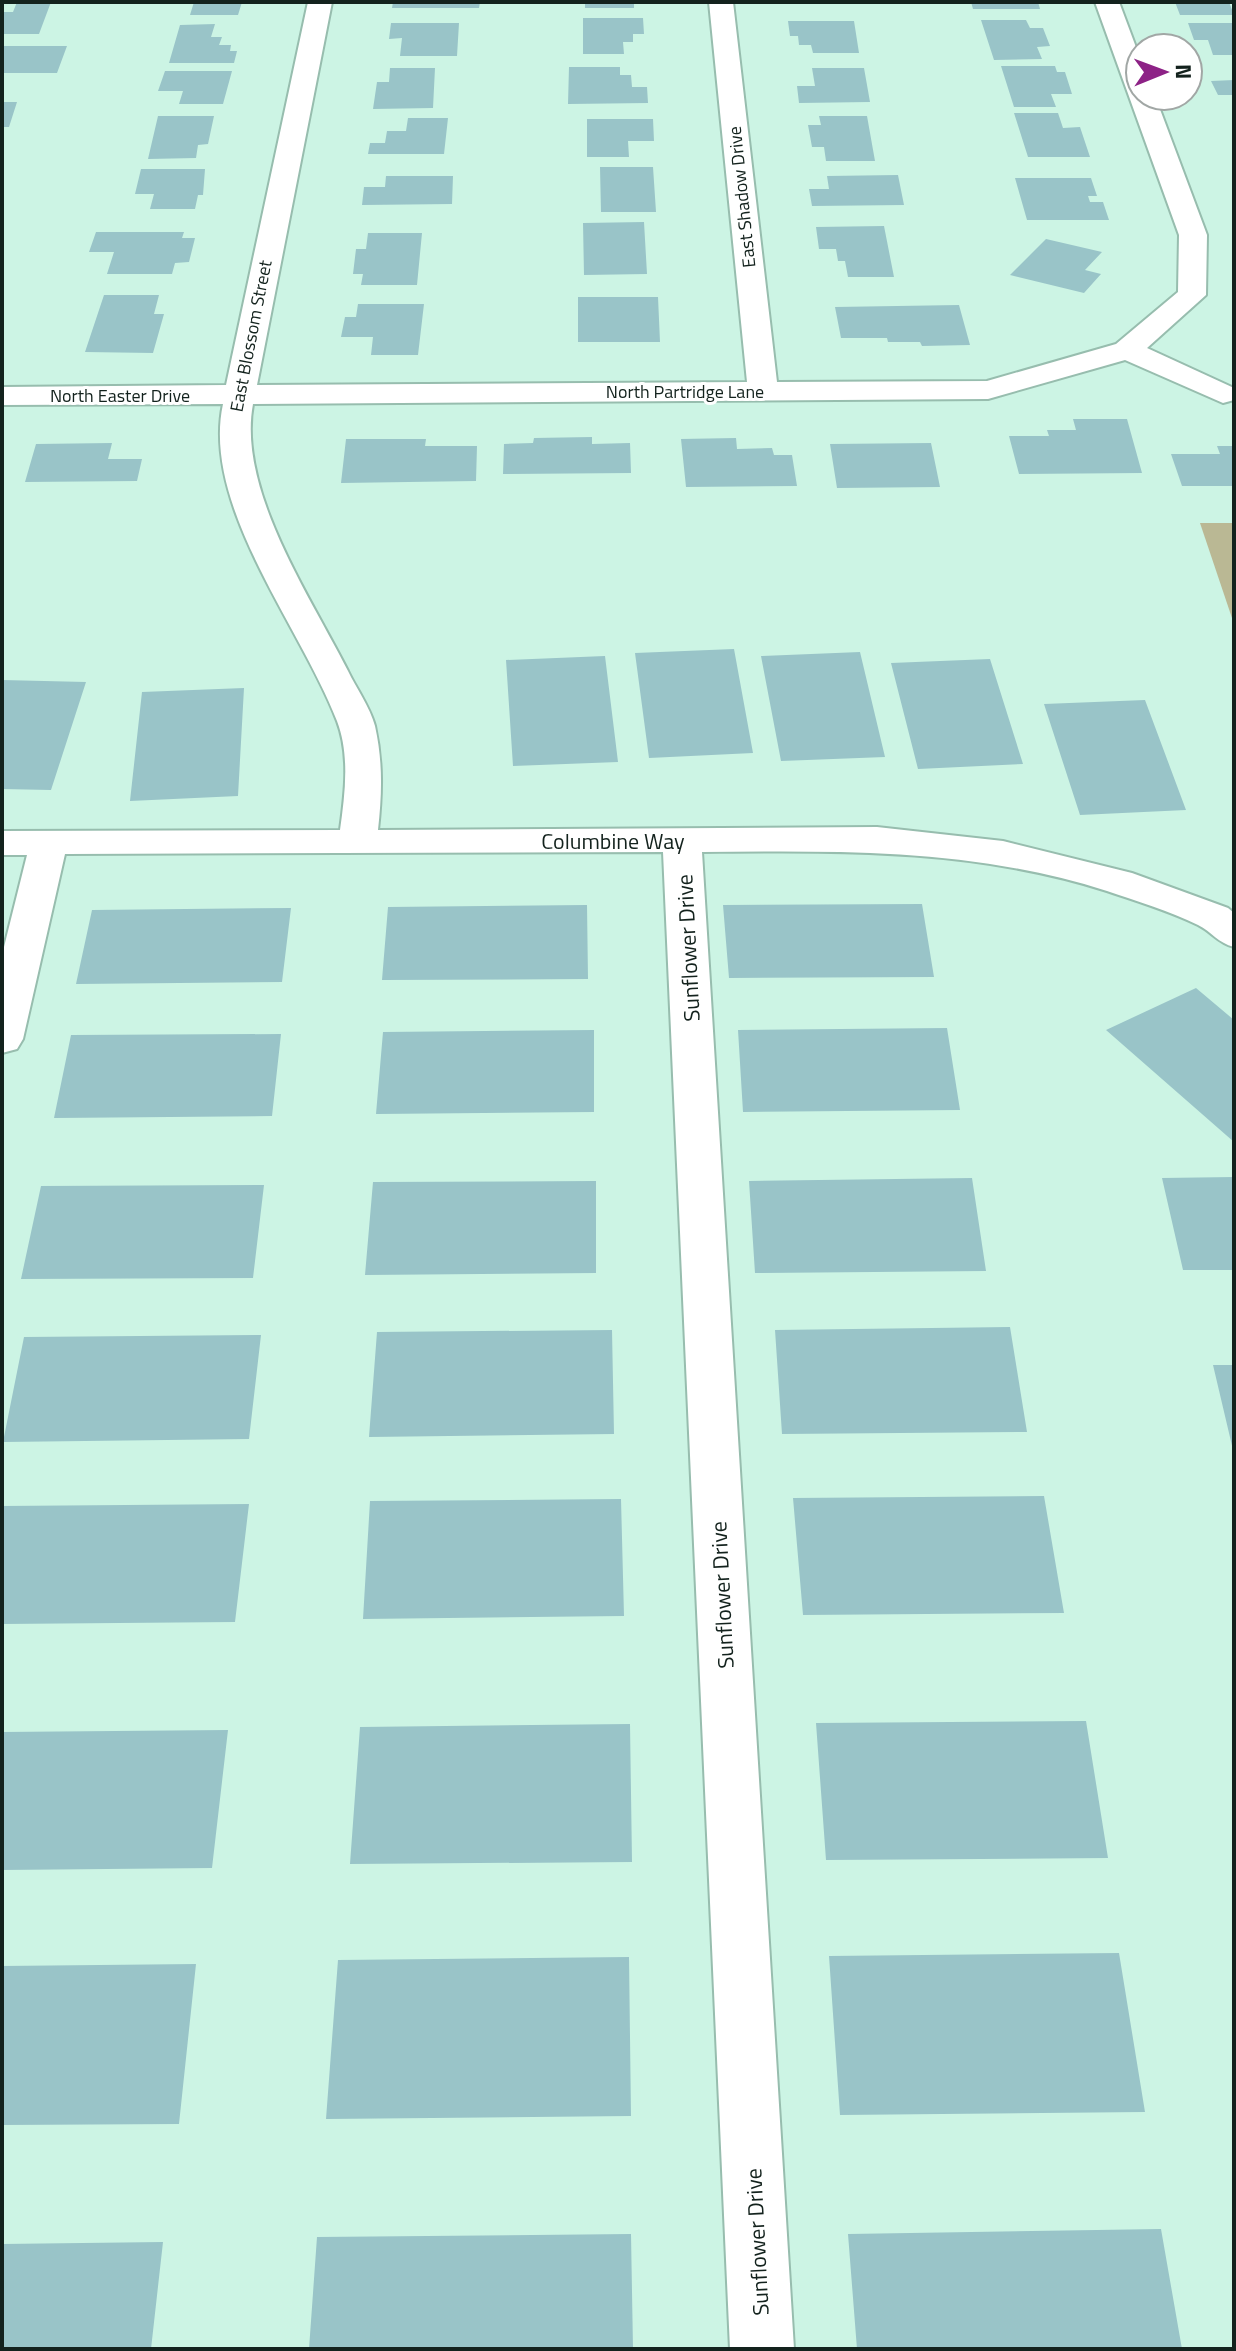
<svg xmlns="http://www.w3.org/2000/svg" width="1236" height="2351" viewBox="0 0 1236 2351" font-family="'Titillium Web',sans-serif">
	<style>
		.green { fill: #bab894 }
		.building { fill: #99c4c8 }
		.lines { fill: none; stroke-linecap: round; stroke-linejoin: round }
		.minor-casing { stroke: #97bdae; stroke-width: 4 }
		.minor { fill: #fff; fill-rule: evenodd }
		.labels { text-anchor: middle; stroke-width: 6; stroke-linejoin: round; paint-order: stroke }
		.far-street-label { font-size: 18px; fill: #13221d; stroke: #fff }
		.street-label { font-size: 22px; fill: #13221d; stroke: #fff }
	</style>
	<rect width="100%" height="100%" fill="#ccf4e4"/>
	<!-- green -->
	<path class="green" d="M1200,523H1234V624Z"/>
	<!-- building -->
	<path class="building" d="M17,2H51L39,34H2V12H13Z
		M194,2H242L238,15H190Z
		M393,2H480L479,8H392Z
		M585,2H634V8H585Z
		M971,2H1038L1040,9H973Z
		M1175,2H1229L1234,15H1180Z
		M583,18H643L644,34H633V42H623L624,54H583Z
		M981,20H1026L1030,28H1043L1050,46L1037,47L1042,59L994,60Z
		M788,21H854L859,53H813L811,45H799L798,36H790Z
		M391,23H459L457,56H400L402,38L389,39Z
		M1188,23H1234V55H1213L1208,40H1194Z
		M215,24L211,37H222L219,45H231L230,51H237L234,63H169L180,25Z
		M4,46H67L57,73H2Z
		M1001,66H1055L1057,72H1065L1072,94H1051L1056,107H1014Z
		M569,67H620V75H631L632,87H647L648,103L568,104Z
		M390,68H435L433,108L373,109L377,82H389Z
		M812,68H864L870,102L799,103L797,86H815Z
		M165,71H232L223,104H179L183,91H158Z
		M1234,80V95H1218L1211,81Z
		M2,102H17L9,127H2Z
		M1014,113H1058L1063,128L1080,127L1090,157H1028Z
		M158,116H214L208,144L198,145L196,158L148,159Z
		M819,116H867L875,161H826L824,147H812L808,125H821Z
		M408,118H448L444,154H368L370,143H385L387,131H406Z
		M587,119H653L654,141H628L629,157H587Z
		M600,167H653L656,212H601Z
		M141,169H205L203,195H198L195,209H150L154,194H135Z
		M898,175L904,205L812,206L809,189H829L827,176Z
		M386,176H453L452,204L362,205L364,187H385Z
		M1015,178H1091L1097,196H1088L1090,202H1103L1109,220H1027Z
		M644,222L647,274L584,275L583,223Z
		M884,226L894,277H848L845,261H838L836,249H819L816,227Z
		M96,232H184L182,238H195L189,262L175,263L172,274H107L114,252H89Z
		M368,233H422L417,285H361L363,274H353L356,249H366Z
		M1046,239L1102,252L1085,270L1101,274L1084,293L1010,275Z
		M104,295H159L154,314H164L153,353L85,352Z
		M578,297H658L660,342H578Z
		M358,304H424L418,355H371L373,337H341L345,317H356Z
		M959,305L970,345L922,346L920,342H888L887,338H841L835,307Z
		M1073,419H1127L1142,473L1019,474L1009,436H1049L1047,430H1076Z
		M592,437V444L630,443L631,473L503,474L504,444L533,443L534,438Z
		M736,438L737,449L772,448L774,455H792L797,486L686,487L681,439Z
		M346,439H426L425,446H477L476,481L341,483Z
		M112,443L108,459H142L137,481L25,482L36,444Z
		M931,443L940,487L837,488L830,444Z
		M1217,446H1234V486H1182L1171,454H1220Z
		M734,649L753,753L649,758L635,653Z
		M860,652L885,757L781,761L761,656Z
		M605,656L618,762L513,766L506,660Z
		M990,659L1023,764L918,769L891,663Z
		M2,680L86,682L51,790L2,789Z
		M244,688L238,796L130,801L142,692Z
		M1145,700L1186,810L1080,815L1044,704Z
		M922,904L934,977L729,978L723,905Z
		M587,905L588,979L382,980L388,907Z
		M291,908L282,982L76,984L92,910Z
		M1196,988L1234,1020V1142L1106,1030Z
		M947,1028L960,1110L743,1112L738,1030Z
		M594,1030V1112L376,1114L383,1032Z
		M281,1034L272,1116L54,1118L71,1035Z
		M1234,1177V1270H1183L1162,1178Z
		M972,1178L986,1271L755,1273L749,1181Z
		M596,1181V1273L365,1275L373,1182Z
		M264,1185L253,1278L21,1279L41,1186Z
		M1010,1327L1027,1432L782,1434L775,1330Z
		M612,1330L614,1434L369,1437L377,1332Z
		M261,1335L249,1439L3,1442L24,1337Z
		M1213,1365H1234V1450H1233Z
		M1044,1496L1064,1613L803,1615L793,1498Z
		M621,1499L624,1616L363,1619L370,1501Z
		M249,1504L235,1622L2,1624V1506Z
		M1086,1721L1108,1858L826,1860L816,1723Z
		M630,1724L632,1862L350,1864L360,1727Z
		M228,1730L212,1868L2,1870V1732Z
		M1119,1953L1145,2112L840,2115L829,1956Z
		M629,1957L631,2116L326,2119L338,1960Z
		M196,1964L179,2124L2,2125V1966Z
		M1161,2229L1182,2349H857L848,2234Z
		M631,2234L633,2349H309L317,2237Z
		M163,2242L151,2349H2V2244Z"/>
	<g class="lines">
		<defs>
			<path id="minor" d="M308,2H332L257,385L747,382L709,2H733L777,382L987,381L1116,344L1178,292L1179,235L1095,2H1119L1140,58V96H1155L1207,235L1206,295L1147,348L1234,388V400L1223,403L1125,360L988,399L253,404C237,489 310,596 348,671C356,688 370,707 375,726C383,762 382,794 378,830L877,827L1003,841L1132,873L1228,908L1234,913V947C1218,943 1212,932 1198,925C1170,911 1136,901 1107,891C973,848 840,851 702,852L794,2349H730L663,852L65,854L23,1039L17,1049L2,1053V955L27,855H2V831L340,830C345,794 350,755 337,721C301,627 201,506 223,404L2,405V387L226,385Z"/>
		</defs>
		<!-- minor casing -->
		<use href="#minor" class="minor-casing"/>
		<!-- minor -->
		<use href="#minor" class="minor"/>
	</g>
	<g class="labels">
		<!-- far-street labels -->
		<g class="far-street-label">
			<text transform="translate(742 197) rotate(-96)" y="6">East Shadow Drive</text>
			<text transform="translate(251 336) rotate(-79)" y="6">East Blossom Street</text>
			<text x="685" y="398">North Partridge Lane</text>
			<text x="120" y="402">North Easter Drive</text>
		</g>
		<!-- street labels -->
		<g class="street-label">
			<text x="613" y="849">Columbine Way</text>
			<text transform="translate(688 948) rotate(-93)" y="8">Sunflower Drive</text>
			<text transform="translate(722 1595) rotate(-93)" y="8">Sunflower Drive</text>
			<text transform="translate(757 2242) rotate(-93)" y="8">Sunflower Drive</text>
		</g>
	</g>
	<!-- border -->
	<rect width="1236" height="2351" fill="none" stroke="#13221d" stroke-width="8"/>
	<!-- north arrow -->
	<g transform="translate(1164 72) rotate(89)"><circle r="38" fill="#ffffff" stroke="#a1a7a5" stroke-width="2"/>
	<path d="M0-6L14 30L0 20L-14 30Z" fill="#8d2286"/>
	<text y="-12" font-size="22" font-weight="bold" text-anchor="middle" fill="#13221d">N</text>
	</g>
</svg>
